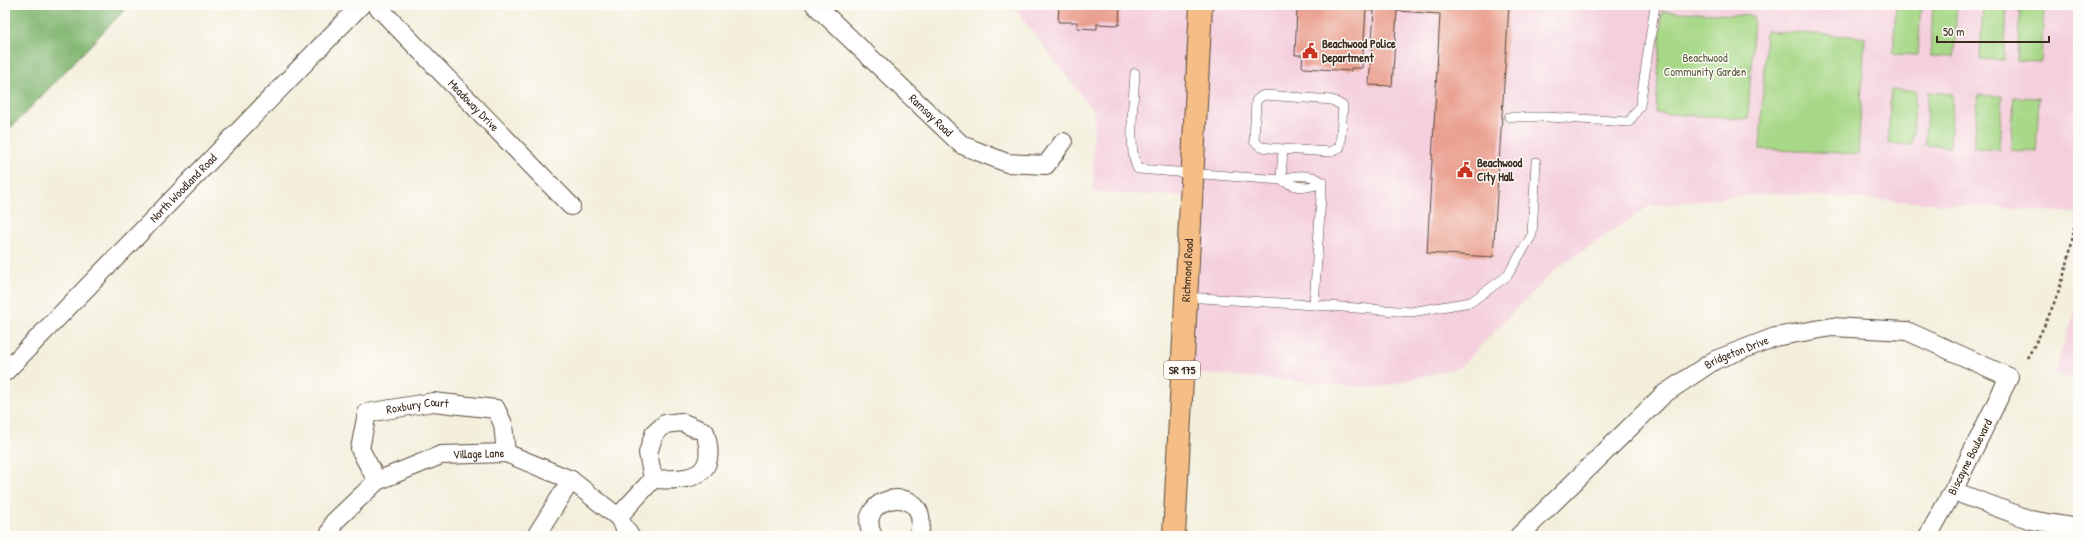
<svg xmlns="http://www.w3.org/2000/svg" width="2083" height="541" viewBox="0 0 2083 541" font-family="'Patrick Hand',sans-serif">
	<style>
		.built { fill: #f4cfdd }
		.green { fill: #a7d887; stroke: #718152 }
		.forest { fill: #85b874; stroke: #607149 }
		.building { fill: #eaa191 }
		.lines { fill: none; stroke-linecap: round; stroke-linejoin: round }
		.lane-casing { stroke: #57483a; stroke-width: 10 }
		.street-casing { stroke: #57483a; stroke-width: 20 }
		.primary-casing { stroke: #57483a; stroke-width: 24 }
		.path { stroke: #57483a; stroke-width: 2.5; stroke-dasharray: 3 3; stroke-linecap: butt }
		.lane { stroke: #fff; stroke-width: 9 }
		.street { stroke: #fff; stroke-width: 18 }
		.primary { stroke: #f6be87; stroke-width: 22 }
		.labels { text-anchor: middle; stroke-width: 3; stroke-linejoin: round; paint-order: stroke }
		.shield { fill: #fdfcf7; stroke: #75695f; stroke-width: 1 }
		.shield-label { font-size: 11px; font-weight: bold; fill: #3b2a1e }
		.poi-label { font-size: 12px; font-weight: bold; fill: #3b2a1e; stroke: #fdfcf7; text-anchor: start }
		.park-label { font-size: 12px; fill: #5b5e3e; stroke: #fdfcf7 }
		.street-label { font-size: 12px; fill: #3b2a1e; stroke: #fdfcf7 }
	</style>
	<rect width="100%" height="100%" fill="#fdfcf7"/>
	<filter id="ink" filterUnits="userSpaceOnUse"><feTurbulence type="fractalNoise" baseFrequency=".025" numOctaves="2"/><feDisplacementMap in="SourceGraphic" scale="8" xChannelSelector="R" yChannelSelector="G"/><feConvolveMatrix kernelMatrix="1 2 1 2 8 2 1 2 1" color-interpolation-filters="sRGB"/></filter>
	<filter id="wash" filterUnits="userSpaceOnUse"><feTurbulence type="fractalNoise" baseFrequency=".012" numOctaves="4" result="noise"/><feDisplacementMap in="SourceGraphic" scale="16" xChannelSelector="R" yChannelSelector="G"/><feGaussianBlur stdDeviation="0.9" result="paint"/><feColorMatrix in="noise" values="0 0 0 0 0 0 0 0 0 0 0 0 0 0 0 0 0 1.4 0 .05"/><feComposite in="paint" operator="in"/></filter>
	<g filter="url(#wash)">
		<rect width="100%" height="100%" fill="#f3efdc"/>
		<!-- built -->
		<path class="built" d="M1012,5H2078V213L1772,193L1649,206L1555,270L1460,367L1377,388L1182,372L1191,197L1093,192L1094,112Z
			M2078,304V378L2053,375Z"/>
		<!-- green -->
		<path class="green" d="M1896,5H1921L1918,55L1893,54Z
			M1933,5H1957L1954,57L1930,56Z
			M1983,5L2007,7L2004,60L1980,59Z
			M2020,8L2044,9L2041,62L2017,61Z
			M1662,11L1754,16L1748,119L1656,113Z
			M1766,31L1865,37L1858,154L1760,149Z
			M1891,90L1916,91L1912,145L1888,143Z
			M1928,92L1953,94L1950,147L1925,145Z
			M1978,95L2002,96L1999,150L1974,148Z
			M2014,97L2039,98L2036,152L2011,150Z"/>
		<!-- forest -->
		<path class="forest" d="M5,5H129L5,134Z"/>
		<g id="blocks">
			<!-- building -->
			<path class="building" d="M1059,5H1120L1119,25L1097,24V29L1077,28V22H1058Z
				M1294,5H1509L1493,257L1427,253L1440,14L1397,11L1392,86L1369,85L1374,11L1366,10L1362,68H1351V71L1304,68L1302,66L1303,55H1295L1297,9H1294Z"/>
		</g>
	</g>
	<g filter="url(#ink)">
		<use href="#blocks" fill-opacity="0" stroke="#57483a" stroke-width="1"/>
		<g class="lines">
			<defs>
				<path id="lane" d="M1135,73C1134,95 1127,152 1138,169L1281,180L1283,149L1331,152L1340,147L1343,106L1332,100L1265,95L1260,97L1256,101L1254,141L1261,147L1283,149
					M1509,117H1547L1629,122L1640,106L1655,5
					M1281,180C1294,187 1309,190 1322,182
					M1281,180C1293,175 1311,173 1322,182
					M1186,297L1314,305L1322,182
					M1314,305L1411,312L1471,302L1507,276L1532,235L1536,162"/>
				<g id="street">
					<path id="s1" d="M376,5L571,206"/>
					<path id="s2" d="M815,5L962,145L1007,163L1046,165L1063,142"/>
					<path id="s3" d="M5,372L361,5"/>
					<path d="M681,422L705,432C719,478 690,481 653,479L648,453L654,434L665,424Z"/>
					<path id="s4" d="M377,481L360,449L367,413L433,402L496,409L503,424L506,453"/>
					<path d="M1953,491L2031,520L2078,528"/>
					<path d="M618,517L653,479"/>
					<path id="s5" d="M329,536L334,522L377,481L441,455L506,453L571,480L618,517L630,536"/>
					<path d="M536,536L571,480"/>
					<path d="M873,536C851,493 936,481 918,536"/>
					<path id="s6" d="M1519,536L1664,394L1715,360L1775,337L1832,327L1907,331L2009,377L1953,491L1928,536"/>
				</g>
				<g id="primary">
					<path id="s7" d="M1174,536L1201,5"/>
				</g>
			</defs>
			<!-- lane casing -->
			<use href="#lane" class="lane-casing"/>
			<!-- street casing -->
			<use href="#street" class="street-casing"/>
			<!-- primary casing -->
			<use href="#primary" class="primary-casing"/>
			<!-- path -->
			<path class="path" d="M2027,358C2046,327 2064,283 2071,247C2074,230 2076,213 2078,196"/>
			<!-- lane -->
			<use href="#lane" class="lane"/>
			<!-- street -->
			<use href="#street" class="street"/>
			<!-- primary -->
			<use href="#primary" class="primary"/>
		</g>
	</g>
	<!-- icons -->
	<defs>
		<symbol id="civic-bare" viewBox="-9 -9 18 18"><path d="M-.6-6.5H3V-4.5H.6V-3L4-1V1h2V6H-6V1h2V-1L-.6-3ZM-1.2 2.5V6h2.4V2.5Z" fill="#c8321e" stroke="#fdfcf7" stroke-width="2.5" paint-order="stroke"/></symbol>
	</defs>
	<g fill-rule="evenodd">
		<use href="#civic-bare" x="1299" y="40" width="22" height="22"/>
		<use href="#civic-bare" x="1454" y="159" width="22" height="22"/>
	</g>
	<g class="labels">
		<!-- shield labels -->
		<rect class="shield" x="1164" y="361" width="36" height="18" rx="3"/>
		<g class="shield-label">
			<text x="1182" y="374">SR 175</text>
		</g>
		<!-- poi labels -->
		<g class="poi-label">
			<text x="1322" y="48">Beachwood Police<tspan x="1322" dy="14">Department</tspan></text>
			<text x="1477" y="167">Beachwood<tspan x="1477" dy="14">City Hall</tspan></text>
		</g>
		<!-- park labels -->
		<g class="park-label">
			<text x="1705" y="62">Beachwood<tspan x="1705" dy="14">Community Garden</tspan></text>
		</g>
		<!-- street labels -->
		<g class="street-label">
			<text dy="4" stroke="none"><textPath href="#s1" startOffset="140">Meadoway Drive</textPath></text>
			<text dy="4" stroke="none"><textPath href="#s2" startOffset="160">Ramsay Road</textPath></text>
			<text dy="4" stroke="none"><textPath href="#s3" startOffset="256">North Woodland Road</textPath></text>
			<text dy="4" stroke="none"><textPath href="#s7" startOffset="266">Richmond Road</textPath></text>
			<text dy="4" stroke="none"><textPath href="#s6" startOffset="287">Bridgeton Drive</textPath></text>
			<text dy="4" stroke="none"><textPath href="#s4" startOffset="124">Roxbury Court</textPath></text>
			<text dy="4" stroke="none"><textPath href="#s5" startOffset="181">Village Lane</textPath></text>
			<text transform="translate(1970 457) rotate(-63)" y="4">Biscayne Boulevard</text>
		</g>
	</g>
	<!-- margin -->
	<rect width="2083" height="541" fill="none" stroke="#fdfcf7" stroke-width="20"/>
	<!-- scale -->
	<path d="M1937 36v6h112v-6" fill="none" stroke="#3b2a1e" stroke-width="2"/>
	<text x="1943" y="36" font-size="12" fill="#3b2a1e" stroke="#fdfcf7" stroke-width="3" paint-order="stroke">50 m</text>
</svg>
